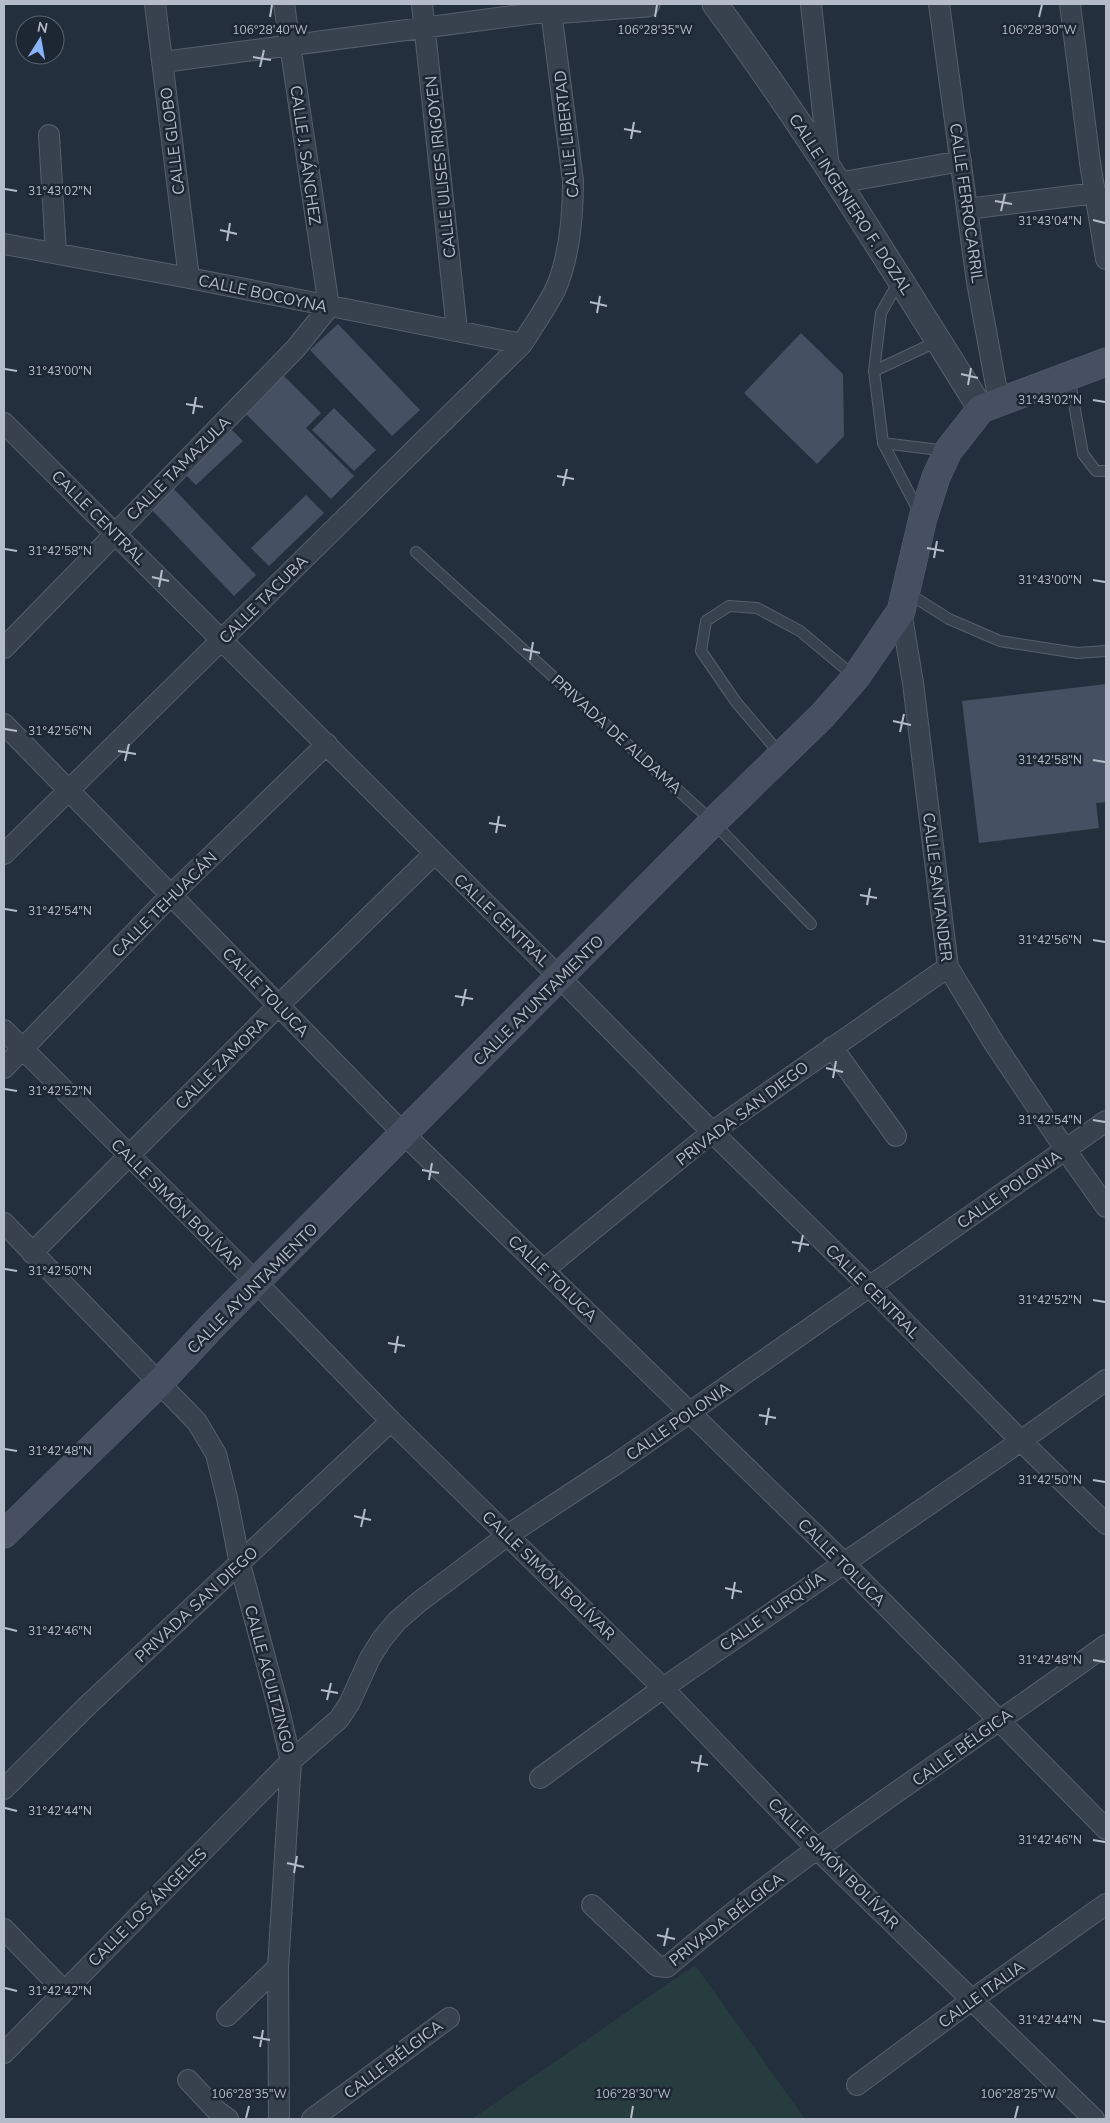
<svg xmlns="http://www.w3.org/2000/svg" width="1110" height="2123" viewBox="0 0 1110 2123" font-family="'Nunito Sans',sans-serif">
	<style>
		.green { fill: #263c3f }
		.building { fill: #455162 }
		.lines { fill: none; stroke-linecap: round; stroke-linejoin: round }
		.service-casing { stroke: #565f6c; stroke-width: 12 }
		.minor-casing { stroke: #565f6c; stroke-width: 22 }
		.tertiary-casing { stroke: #565f6c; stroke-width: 27 }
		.secondary-casing { stroke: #565f6c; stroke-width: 29 }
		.service { stroke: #38414e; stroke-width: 10 }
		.minor { stroke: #38414e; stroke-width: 20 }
		.tertiary { stroke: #38414e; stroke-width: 25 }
		.secondary { stroke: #465061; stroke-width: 28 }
		.ticks { fill: none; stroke: #b4bcc9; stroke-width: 2 }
		.labels { text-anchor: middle; stroke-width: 5; stroke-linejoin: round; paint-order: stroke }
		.street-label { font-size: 16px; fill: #b4bcc9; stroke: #1d2633 }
		.ticks-label { font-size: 12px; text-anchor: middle; fill: #b4bcc9; stroke: #1d2633; stroke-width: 5; stroke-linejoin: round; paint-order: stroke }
	</style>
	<rect width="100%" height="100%" fill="#242f3e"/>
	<!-- green -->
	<path class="green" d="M695,1965L805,2119H472Z"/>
	<!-- building -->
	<path class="building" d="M338,324L420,410L392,436L310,350Z
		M801,333L843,374L844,436L817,464L744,393Z
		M282,374L321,413L306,428L354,476L331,499L244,412Z
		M334,408L376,450L354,471L312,430Z
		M230,428L243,441L196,485L183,472Z
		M172,487L256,575L234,596L150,508Z
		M306,495L324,513L269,566L251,548Z
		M1106,684V802L1096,803L1099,828L979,843L962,701Z"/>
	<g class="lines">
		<defs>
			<path id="service" d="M899,281L881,313L874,371L883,443L919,512
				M874,371L938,341
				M1069,376L1083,454L1096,471H1106
				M883,443L947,451
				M416,552L713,822L811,924
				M906,592L949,619L1000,641L1077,653L1106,651
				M781,755L736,702L701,651L706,621L729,606L757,608L800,631L855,677"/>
			<path id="minor" d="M155,4L189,278
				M422,4L457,330
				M811,4L829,168
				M939,4L977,282L999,402
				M1070,4L1090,163L1106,259
				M49,135L56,253
				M838,183L961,161
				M967,209L1096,193
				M4,244L189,278L522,344
				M4,423L560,978L712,1132L870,1287L1021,1441L1106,1524
				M901,611L913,683L948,967L994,1043L1065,1149L1106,1207
				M4,648L296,348L329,307L284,4
				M4,724L404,1134L843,1562L1106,1829
				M4,854L522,344C533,326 547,307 556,288C570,255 573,217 573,181L551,11L163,62
				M4,1030L257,1283L391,1421L663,1688L818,1850L1094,2119
				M832,1047L896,1136
				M4,1068L171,895L327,744
				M4,1223L197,1422L216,1454L227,1498L240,1564L278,1706L291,1761L278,1967L279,2119
				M32,1253L279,1005L434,854
				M545,1269L712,1132L948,967
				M540,1778L663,1688L1021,1441L1106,1380
				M4,1789L87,1706L391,1421
				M592,1905L657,1966L667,1967C804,1849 960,1751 1106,1645
				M4,1929L64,1991
				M227,2016L278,1967
				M4,2053L291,1761L339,1719L349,1704L370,1658L382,1639L397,1621L419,1602L508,1535L616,1464L1106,1121
				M188,2080L217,2111L228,2119
				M857,2085L973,1999L1106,1904
				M312,2119L449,2018"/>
			<path id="tertiary" d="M550,4L551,11L647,4
				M715,4C811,134 895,272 981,409"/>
			<path id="secondary" d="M4,1534L158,1384L213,1325L713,822L822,716L856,677L901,611L923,518L936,477L948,451L981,409L1106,362"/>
		</defs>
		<!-- service casing -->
		<use href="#service" class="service-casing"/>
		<!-- minor casing -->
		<use href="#minor" class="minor-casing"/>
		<!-- tertiary casing -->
		<use href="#tertiary" class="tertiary-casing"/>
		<!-- secondary casing -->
		<use href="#secondary" class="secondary-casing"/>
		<!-- service -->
		<use href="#service" class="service"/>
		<!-- minor -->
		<use href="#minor" class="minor"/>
		<!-- tertiary -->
		<use href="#tertiary" class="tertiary"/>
		<!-- secondary -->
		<use href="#secondary" class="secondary"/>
	</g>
	<!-- ticks -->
	<path class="ticks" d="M270,17L272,5M655,17L657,5M1039,17L1042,5M253,57L271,60M260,67L264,50M624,129L641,132M631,139L634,122M5,189L17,191M995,201L1012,204M1001,211L1005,194M1093,220L1105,223M220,230L237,234M227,241L230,223M590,302L607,306M597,313L600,296M5,369L17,371M961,374L978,378M968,385L971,368M1093,400L1105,402M186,404L203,407M193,414L196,397M557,476L574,479M563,486L567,469M927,548L944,551M5,549L17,551M934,558L937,541M152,577L169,581M1093,580L1105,582M159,587L162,570M523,649L540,653M530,660L533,642M893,721L911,725M5,729L17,731M900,732L904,714M118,751L136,754M1093,760L1105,762M125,761L129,744M489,823L506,826M496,833L499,816M860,895L877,898M867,905L870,888M5,909L17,911M1093,940L1105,942M455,996L473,999M462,1006L466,989M826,1068L843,1072M833,1078L836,1061M5,1089L17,1091M1093,1120L1105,1122M422,1170L439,1173M429,1180L432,1163M792,1242L809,1245M799,1252L803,1235M5,1269L17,1271M1093,1300L1105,1302M388,1343L405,1346M395,1353L398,1336M759,1415L776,1418M766,1425L769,1408M5,1449L17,1451M1093,1480L1105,1482M354,1516L371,1520M361,1527L365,1509M725,1588L742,1592M732,1599L735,1582M5,1628L17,1631M1093,1660L1105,1662M321,1690L338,1693M327,1700L331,1683M691,1762L708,1765M698,1772L701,1755M5,1808L17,1811M1093,1840L1105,1842M287,1863L304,1867M294,1873L297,1856M657,1935L675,1939M664,1946L668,1928M5,1988L17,1991M1093,2020L1105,2022M253,2037L270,2040M260,2047L263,2030M246,2118L249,2106M631,2118L633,2106M1015,2118L1018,2106"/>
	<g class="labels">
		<!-- street labels -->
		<g class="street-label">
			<text transform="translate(566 134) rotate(-96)" y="6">CALLE LIBERTAD</text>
			<text transform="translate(172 141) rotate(-97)" y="6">CALLE GLOBO</text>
			<text transform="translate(306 155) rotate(82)" y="6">CALLE J. SÁNCHEZ</text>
			<text transform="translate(440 167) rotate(-96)" y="6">CALLE ULISES IRIGOYEN</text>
			<text transform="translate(967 203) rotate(82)" y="6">CALLE FERROCARRIL</text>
			<text transform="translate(851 204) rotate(57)" y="6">CALLE INGENIERO F. DOZAL</text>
			<text transform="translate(263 293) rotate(12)" y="6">CALLE BOCOYNA</text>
			<text transform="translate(178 468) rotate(-45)" y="6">CALLE TAMAZULA</text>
			<text transform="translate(99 517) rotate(45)" y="6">CALLE CENTRAL</text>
			<text transform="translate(263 599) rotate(-45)" y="6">CALLE TACUBA</text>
			<text transform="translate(617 734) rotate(42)" y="6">PRIVADA DE ALDAMA</text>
			<text transform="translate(938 887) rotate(83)" y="6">CALLE SANTANDER</text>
			<text transform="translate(164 904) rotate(-45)" y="6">CALLE TEHUACÁN</text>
			<text transform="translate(502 920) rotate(44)" y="6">CALLE CENTRAL</text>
			<text transform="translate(266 992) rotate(46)" y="6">CALLE TOLUCA</text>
			<text transform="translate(538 1000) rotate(-45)" y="6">CALLE AYUNTAMIENTO</text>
			<text transform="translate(221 1063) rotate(-45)" y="6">CALLE ZAMORA</text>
			<text transform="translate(742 1113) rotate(-37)" y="6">PRIVADA SAN DIEGO</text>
			<text transform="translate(1009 1189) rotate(-35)" y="6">CALLE POLONIA</text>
			<text transform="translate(177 1204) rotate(45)" y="6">CALLE SIMÓN BOLÍVAR</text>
			<text transform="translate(553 1278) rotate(44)" y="6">CALLE TOLUCA</text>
			<text transform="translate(252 1288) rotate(-45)" y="6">CALLE AYUNTAMIENTO</text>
			<text transform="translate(873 1291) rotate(45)" y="6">CALLE CENTRAL</text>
			<text transform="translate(678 1421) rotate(-35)" y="6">CALLE POLONIA</text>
			<text transform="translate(842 1562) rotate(45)" y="6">CALLE TOLUCA</text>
			<text transform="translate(549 1575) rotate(44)" y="6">CALLE SIMÓN BOLÍVAR</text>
			<text transform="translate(196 1604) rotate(-43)" y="6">PRIVADA SAN DIEGO</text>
			<text transform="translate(772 1611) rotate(-35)" y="6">CALLE TURQUÍA</text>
			<text transform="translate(270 1679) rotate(75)" y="6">CALLE ACULTZINGO</text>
			<text transform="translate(962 1747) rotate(-36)" y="6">CALLE BÉLGICA</text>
			<text transform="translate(834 1863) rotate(45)" y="6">CALLE SIMÓN BOLÍVAR</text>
			<text transform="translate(147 1907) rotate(-45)" y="6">CALLE LOS ÁNGELES</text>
			<text transform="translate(726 1919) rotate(-38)" y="6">PRIVADA BÉLGICA</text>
			<text transform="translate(981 1994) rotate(-36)" y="6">CALLE ITALIA</text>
			<text transform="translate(393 2059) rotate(-37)" y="6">CALLE BÉLGICA</text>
		</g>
	</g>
	<g class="ticks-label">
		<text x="655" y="34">106°28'35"W</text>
		<text x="1039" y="34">106°28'30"W</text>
		<text x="270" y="34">106°28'40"W</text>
		<text x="60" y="195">31°43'02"N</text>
		<text x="1050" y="225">31°43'04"N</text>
		<text x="60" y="375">31°43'00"N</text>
		<text x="1050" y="404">31°43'02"N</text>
		<text x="60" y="555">31°42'58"N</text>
		<text x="1050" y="584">31°43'00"N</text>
		<text x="60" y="735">31°42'56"N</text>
		<text x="1050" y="764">31°42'58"N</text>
		<text x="60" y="915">31°42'54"N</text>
		<text x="1050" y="944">31°42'56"N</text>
		<text x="60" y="1095">31°42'52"N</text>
		<text x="1050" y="1124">31°42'54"N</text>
		<text x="60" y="1275">31°42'50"N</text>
		<text x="1050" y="1304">31°42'52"N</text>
		<text x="60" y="1455">31°42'48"N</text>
		<text x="1050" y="1484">31°42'50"N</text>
		<text x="60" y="1635">31°42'46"N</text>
		<text x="1050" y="1664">31°42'48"N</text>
		<text x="60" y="1815">31°42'44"N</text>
		<text x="1050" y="1844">31°42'46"N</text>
		<text x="60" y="1995">31°42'42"N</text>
		<text x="1050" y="2024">31°42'44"N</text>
		<text x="249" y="2098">106°28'35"W</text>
		<text x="633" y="2098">106°28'30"W</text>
		<text x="1018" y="2098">106°28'25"W</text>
	</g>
	<!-- border -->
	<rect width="1110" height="2123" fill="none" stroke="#b4bcc9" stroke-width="10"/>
	<!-- north arrow -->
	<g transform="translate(40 40) rotate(11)"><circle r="24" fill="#1d2633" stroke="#59626f"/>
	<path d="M0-4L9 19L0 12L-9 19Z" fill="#8ab4f8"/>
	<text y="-8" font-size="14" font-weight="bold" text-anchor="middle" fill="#b4bcc9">N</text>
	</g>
</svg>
